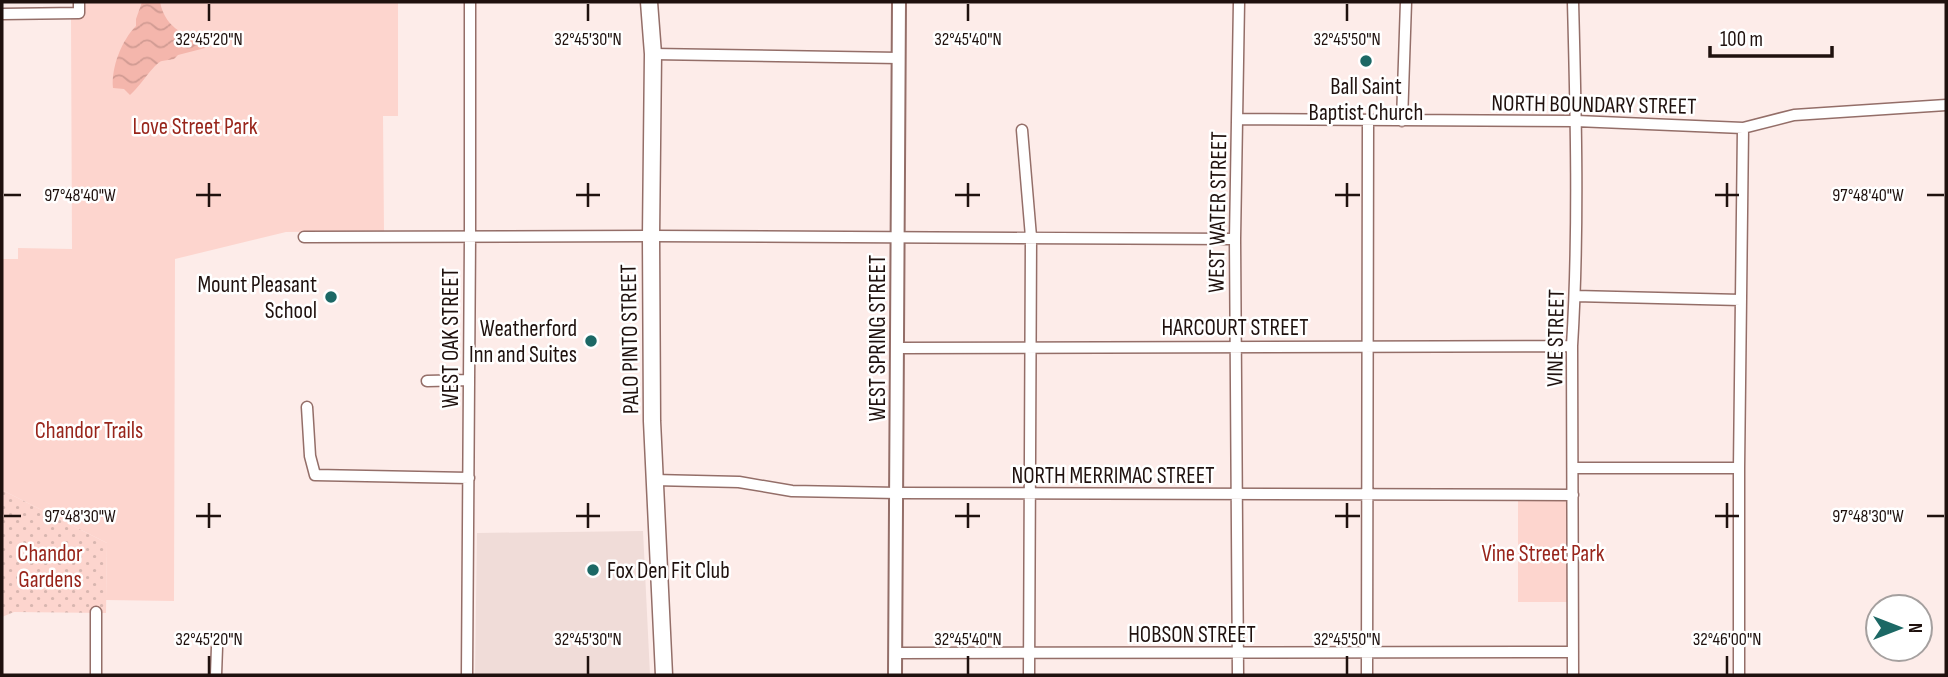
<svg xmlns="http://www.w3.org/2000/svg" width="1948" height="677" viewBox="0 0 1948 677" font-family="'Sofia Sans Condensed',sans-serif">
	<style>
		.built { fill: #f0dcd8 }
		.park { fill: #fdd5ce }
		.garden { fill: url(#garden-dots) }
		.water { fill: url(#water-waves) }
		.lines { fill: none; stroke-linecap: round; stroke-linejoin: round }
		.minor-casing { stroke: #946e68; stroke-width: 13 }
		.tertiary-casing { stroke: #946e68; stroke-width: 16 }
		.primary-casing { stroke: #946e68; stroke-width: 19 }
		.minor { stroke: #fff; stroke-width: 10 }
		.tertiary { stroke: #fff; stroke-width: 12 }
		.primary { stroke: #fff; stroke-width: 16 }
		.ticks { fill: none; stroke: #1f110e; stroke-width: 2.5 }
		.poi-dot { fill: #1c6865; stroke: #fff; stroke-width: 2.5 }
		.labels { text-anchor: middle; stroke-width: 5; stroke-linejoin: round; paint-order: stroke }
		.poi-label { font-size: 23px; fill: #1f110e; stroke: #fff; text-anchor: end }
		.street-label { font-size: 23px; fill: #1f110e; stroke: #fff }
		.park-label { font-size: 23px; fill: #98251b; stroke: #fff }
		.ticks-label { font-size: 18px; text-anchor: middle; fill: #1f110e; stroke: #fff; stroke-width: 5; stroke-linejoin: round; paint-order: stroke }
	</style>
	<defs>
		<pattern id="garden-dots" width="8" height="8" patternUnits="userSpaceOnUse" patternTransform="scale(1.75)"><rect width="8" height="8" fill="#fdd5ce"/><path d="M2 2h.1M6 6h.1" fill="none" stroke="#d8b6b0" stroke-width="1.8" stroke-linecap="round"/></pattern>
		<pattern id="water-waves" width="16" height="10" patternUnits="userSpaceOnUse" patternTransform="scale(1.75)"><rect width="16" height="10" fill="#f4b6ac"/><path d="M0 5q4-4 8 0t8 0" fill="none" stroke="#d19b93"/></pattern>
	</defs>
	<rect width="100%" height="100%" fill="#fdece9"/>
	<!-- built -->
	<path class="built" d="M643,531L650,675H475L477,533Z"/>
	<!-- park -->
	<path class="park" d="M86,2H398V116H383L384,231L286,232L175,259L174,601L106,600L107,543L2,490V259H18V248L72,249L71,19L84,16Z
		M1518,498H1563L1567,501V602H1518Z"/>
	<!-- garden -->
	<path class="garden" d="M2,490L107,543L106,613L14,612L2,617Z"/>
	<!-- water -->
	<path class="water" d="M142,2H160C166,31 187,34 209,47L178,55L174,59C170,60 166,60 162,61C154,63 140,87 130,95L124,89L113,88C111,67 122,40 136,26V19Z"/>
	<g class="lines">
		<defs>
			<path id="minor" d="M1573,2C1576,115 1579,232 1572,346L1573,675
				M2,14L79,13V2
				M653,54L899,58
				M1238,119L1576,121L1743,128L1794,115L1946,105
				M1402,121L1406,2
				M1022,130L1031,237L1029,675
				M304,237L651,236L1235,239
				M1575,296L1741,300
				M898,348L1572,346
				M427,381L469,380
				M307,407L310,456L315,475L469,478
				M1574,468H1739
				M654,480L739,482L792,491L898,493L1573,495
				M895,653L1573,652
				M96,675V612
				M216,675L217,647
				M467,675L470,237V2
				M1238,675L1235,239L1239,2
				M1367,675L1368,120
				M1739,675V468L1743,128"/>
			<path id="tertiary" d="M895,675L899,2"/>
			<path id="primary" d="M649,2L653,54L651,236L652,421L664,675"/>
		</defs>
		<!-- minor casing -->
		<use href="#minor" class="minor-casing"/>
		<!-- tertiary casing -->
		<use href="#tertiary" class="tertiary-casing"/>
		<!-- primary casing -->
		<use href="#primary" class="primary-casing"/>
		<!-- minor -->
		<use href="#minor" class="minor"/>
		<!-- tertiary -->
		<use href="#tertiary" class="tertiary"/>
		<!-- primary -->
		<use href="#primary" class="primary"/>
	</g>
	<!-- ticks -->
	<path class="ticks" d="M209,4V21M588,4V21M968,4V21M1347,4V21M209,183V207M588,183V207M968,183V207M1347,183V207M1727,183V207M4,195H21M196,195H221M576,195H600M955,195H980M1335,195H1360M1715,195H1739M1927,195H1944M209,503V528M588,503V528M968,503V528M1347,503V528M1727,503V528M4,516H21M196,516H221M576,516H600M955,516H980M1335,516H1360M1715,516H1739M1927,516H1944M209,656V674M588,656V674M968,656V674M1347,656V674M1727,656V674"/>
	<!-- markers -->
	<g class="poi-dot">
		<circle cx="1366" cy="61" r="7"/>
		<circle cx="331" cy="297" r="7"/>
		<circle cx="591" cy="341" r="7"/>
		<circle cx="593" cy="570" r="7"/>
	</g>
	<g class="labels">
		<!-- poi labels -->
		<g class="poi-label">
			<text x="1366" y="94" text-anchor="middle">Ball Saint<tspan x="1366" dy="26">Baptist Church</tspan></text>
			<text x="317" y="292">Mount Pleasant<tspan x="317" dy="26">School</tspan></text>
			<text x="577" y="336">Weatherford<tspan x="577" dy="26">Inn and Suites</tspan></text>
			<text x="607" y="578" text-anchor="start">Fox Den Fit Club</text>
		</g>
		<!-- street labels -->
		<g class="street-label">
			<text transform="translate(1594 104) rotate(1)" y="8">NORTH BOUNDARY STREET</text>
			<text transform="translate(1217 212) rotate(-89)" y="8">WEST WATER STREET</text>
			<text x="1235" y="335">HARCOURT STREET</text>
			<text transform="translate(450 338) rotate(-90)" y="8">WEST OAK STREET</text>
			<text transform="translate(877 338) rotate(-90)" y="8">WEST SPRING STREET</text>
			<text transform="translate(1555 338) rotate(-89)" y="8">VINE STREET</text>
			<text transform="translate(629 339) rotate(-91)" y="8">PALO PINTO STREET</text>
			<text x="1113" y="483">NORTH MERRIMAC STREET</text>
			<text x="1192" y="642">HOBSON STREET</text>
		</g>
		<!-- park labels -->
		<g class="park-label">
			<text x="195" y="134">Love Street Park</text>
			<text x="89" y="438">Chandor Trails</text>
			<text x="50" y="561">Chandor<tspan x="50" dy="26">Gardens</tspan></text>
			<text x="1543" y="561">Vine Street Park</text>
		</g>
	</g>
	<g class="ticks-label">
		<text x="209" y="45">32°45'20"N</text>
		<text x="588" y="45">32°45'30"N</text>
		<text x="968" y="45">32°45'40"N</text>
		<text x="1347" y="45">32°45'50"N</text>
		<text x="1868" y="201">97°48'40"W</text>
		<text x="80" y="201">97°48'40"W</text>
		<text x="1868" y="522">97°48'30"W</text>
		<text x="80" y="522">97°48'30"W</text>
		<text x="209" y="645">32°45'20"N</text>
		<text x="588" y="645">32°45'30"N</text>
		<text x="968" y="645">32°45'40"N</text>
		<text x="1347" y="645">32°45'50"N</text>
		<text x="1727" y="645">32°46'00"N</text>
	</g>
	<!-- border -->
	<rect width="1948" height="677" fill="none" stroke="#1f110e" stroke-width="7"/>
	<!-- north arrow -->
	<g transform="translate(1899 628) rotate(90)"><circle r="33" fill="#ffffff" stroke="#a5a09f" stroke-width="2"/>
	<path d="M0-5L12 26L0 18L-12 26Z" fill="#1c6865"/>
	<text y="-10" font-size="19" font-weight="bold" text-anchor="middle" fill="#1f110e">N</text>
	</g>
	<!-- scale -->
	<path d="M1710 46v10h122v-10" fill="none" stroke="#1f110e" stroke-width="3.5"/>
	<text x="1720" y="46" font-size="21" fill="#1f110e" stroke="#ffffff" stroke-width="5" paint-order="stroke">100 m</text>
</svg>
